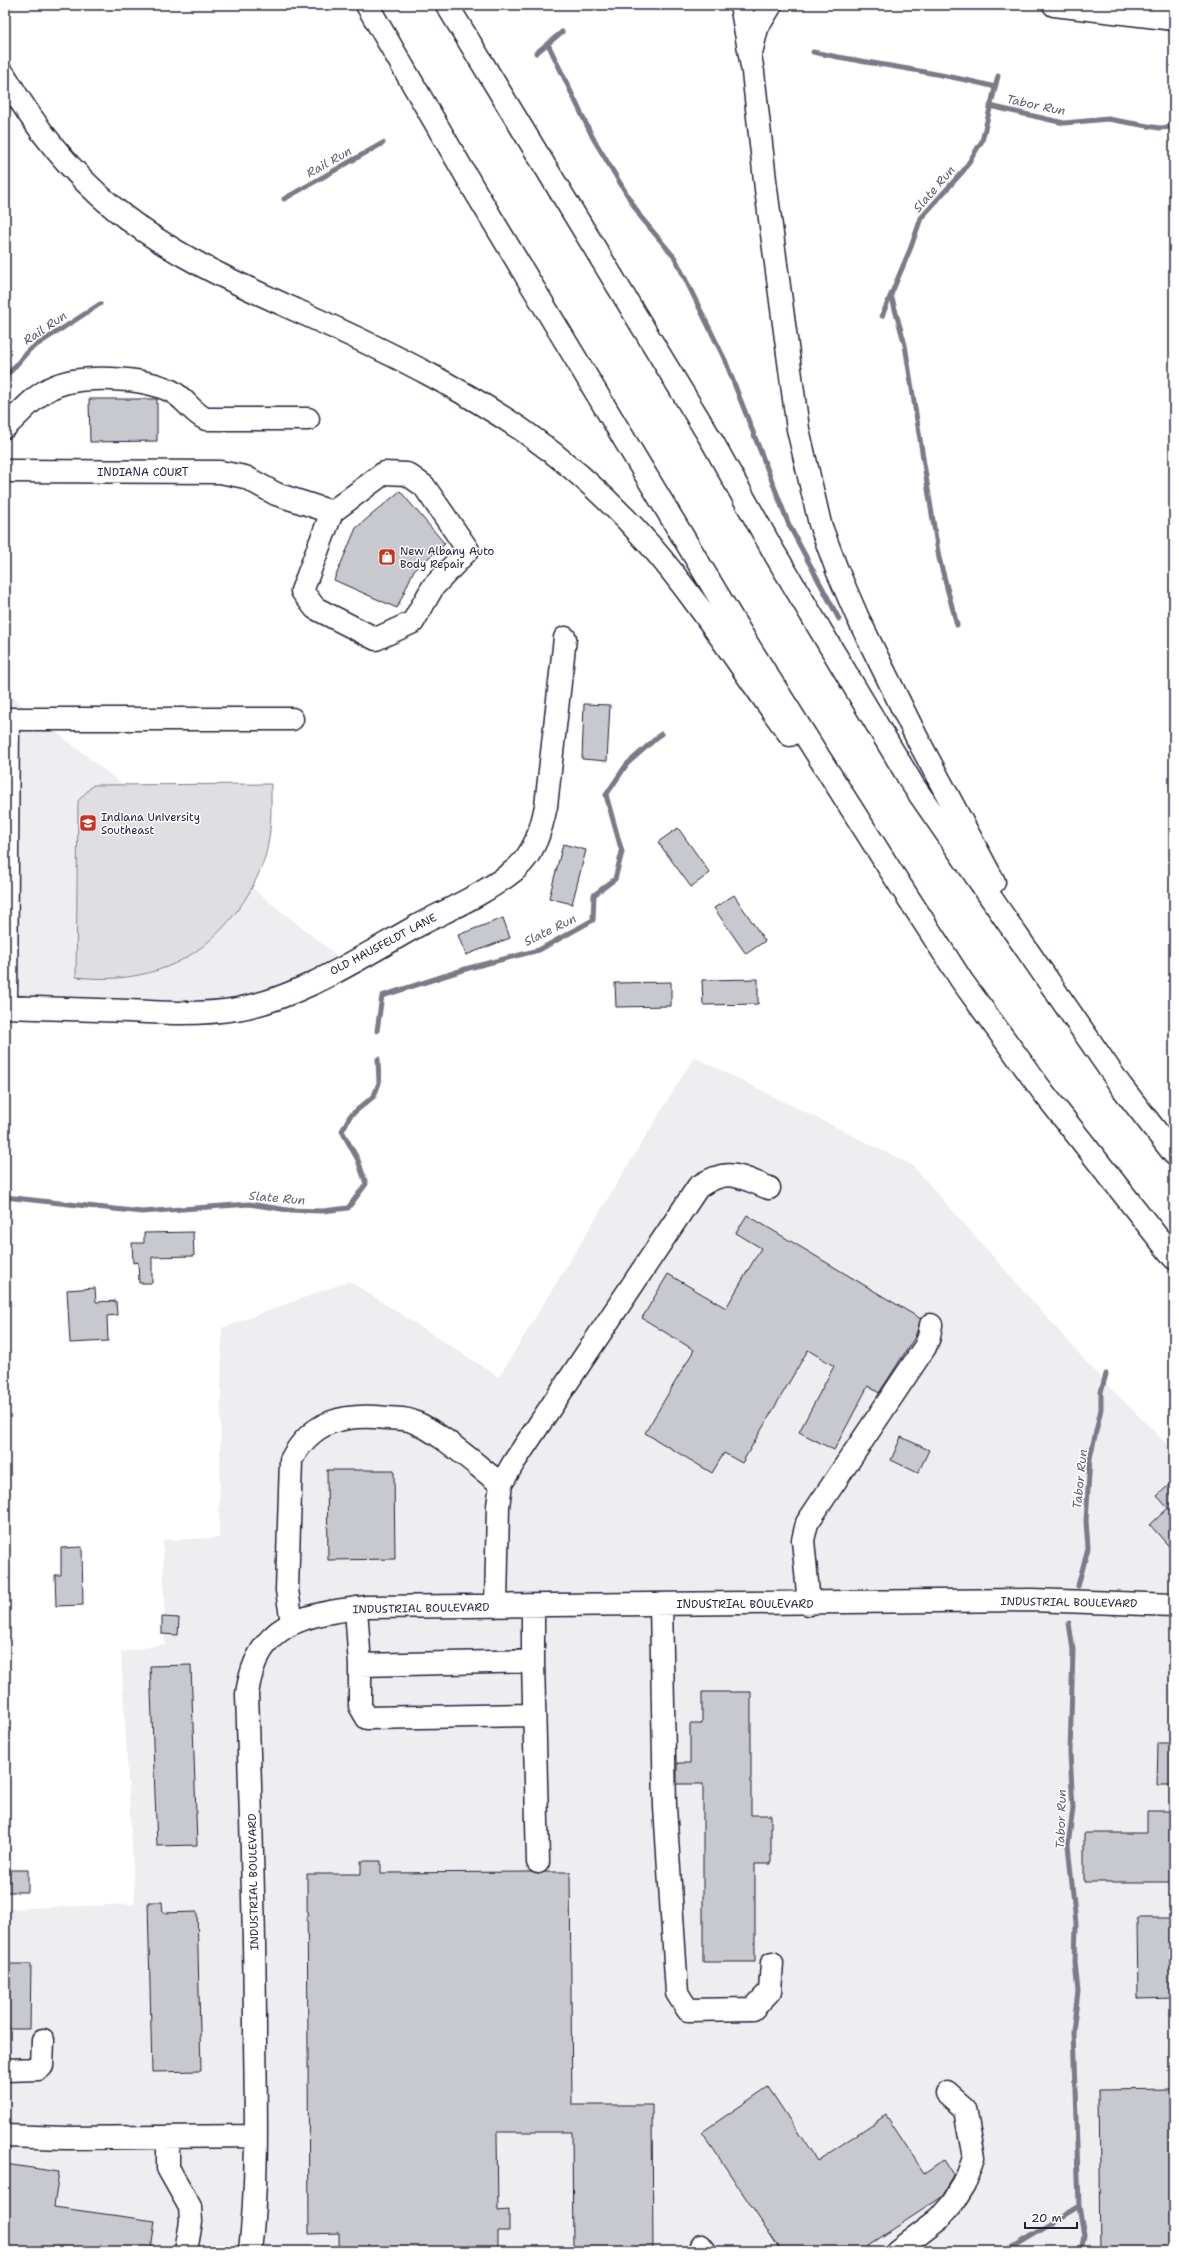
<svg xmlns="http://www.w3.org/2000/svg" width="1179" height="2256" viewBox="0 0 1179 2256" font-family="'Shantell Sans',sans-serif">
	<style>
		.built { fill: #eeeef1 }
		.green { fill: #dfdfe2; stroke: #80808e }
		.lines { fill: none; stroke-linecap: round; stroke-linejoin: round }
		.stream { stroke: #7a7a88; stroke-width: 5 }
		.building { fill: #c8c8cf; stroke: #22223b }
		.minor-casing { stroke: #22223b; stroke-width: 25 }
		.major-casing { stroke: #22223b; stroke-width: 25 }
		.highway-casing { stroke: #22223b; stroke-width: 25 }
		.minor { stroke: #fff; stroke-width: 22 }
		.major { stroke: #fff; stroke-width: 22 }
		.highway { stroke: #fff; stroke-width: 22 }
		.labels { text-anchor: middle; stroke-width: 3; stroke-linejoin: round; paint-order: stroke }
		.street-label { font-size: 11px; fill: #22223b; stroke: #fff }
		.poi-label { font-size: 11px; fill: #22223b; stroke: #fff; text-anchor: start }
		.water-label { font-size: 12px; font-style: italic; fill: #5c5c6f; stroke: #fff }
	</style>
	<rect width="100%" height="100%" fill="#fff"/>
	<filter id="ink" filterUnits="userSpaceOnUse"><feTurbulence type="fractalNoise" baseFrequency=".025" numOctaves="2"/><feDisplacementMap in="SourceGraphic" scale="8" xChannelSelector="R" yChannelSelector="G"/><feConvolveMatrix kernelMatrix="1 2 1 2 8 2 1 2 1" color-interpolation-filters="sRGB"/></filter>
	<g filter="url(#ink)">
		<!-- built -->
		<path class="built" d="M5,691L335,954L338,979L307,995L5,1017Z
			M694,1057L912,1165L1105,1383L1174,1451V2251H5V1909L135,1904L121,1652L165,1644L163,1540L219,1538L222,1328L349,1281L499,1377Z"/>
		<!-- green -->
		<path class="green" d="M271,784C271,808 272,833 265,857C250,905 208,955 158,970C131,979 104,980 76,977L78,801L93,785Z"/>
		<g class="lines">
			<!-- stream -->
			<path class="stream" d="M548,44L593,138L640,216L675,258L725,360L789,525L839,619
				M813,52C874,65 935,71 995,87
				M536,53L562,32
				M990,106L1064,123L1108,119L1159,128L1174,127
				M284,199L383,143
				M891,295L905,345L939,558L957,625
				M882,316L911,247L921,218L964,170L982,141L998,76
				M5,375L11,371L29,350L100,304
				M377,1031L382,996L469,968L539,950L593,920L594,895L615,879L622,852L606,795L627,764L661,734
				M5,1197L142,1212L249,1204L288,1210L323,1211L348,1208L366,1184L358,1160L342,1131L350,1116L374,1096L379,1083L378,1059
				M1078,1586L1088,1548L1086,1521L1090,1458L1101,1409V1392L1106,1374
				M1069,1623L1073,1650L1070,1753L1073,1809L1068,1845L1076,1924L1075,1962L1078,1992L1073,2031L1079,2206L1084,2236L1081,2251
				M1005,2251L1079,2206"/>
		</g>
		<!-- building -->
		<path class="building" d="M89,399H157V441L90,442Z
			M400,491L445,544L414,570L397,608L334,580L356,528Z
			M584,704L610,705L607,761L582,759Z
			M678,828L710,873L691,887L658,842Z
			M563,844L586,850L572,904L549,898Z
			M734,895L765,941L746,954L714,908Z
			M503,918L510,938L466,955L458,935Z
			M758,979V1004L703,1005L702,980Z
			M671,982V1006L616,1007L615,983Z
			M747,1215L921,1319L915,1337L879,1393L868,1386L834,1450L799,1432L834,1366L808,1350L742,1463L724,1453L712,1473L645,1433L694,1350L642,1318L668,1274L726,1308L761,1248L736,1233Z
			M193,1232L194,1256L152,1257V1283H139L138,1262L133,1263L132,1243H144V1233Z
			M95,1288L96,1302L116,1301L117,1315L107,1316L108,1341L70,1343L67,1290Z
			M901,1437L929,1450L918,1473L891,1460Z
			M327,1470H394L395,1559L328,1560Z
			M1174,1480V1552L1150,1525L1168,1508L1157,1496Z
			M82,1547L83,1605L56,1606L55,1575H61V1548Z
			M162,1617L179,1618L178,1635L162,1634Z
			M191,1665L197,1845L157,1846L150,1666Z
			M702,1692H751V1815H771V1864H755V1962H703V1784H677V1763H690V1724H702Z
			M1158,1743H1174V1785H1157Z
			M1147,1811H1174V1882H1084V1833H1147Z
			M361,1861H381V1873L531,1872L538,1874L545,1872H570L572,2105H652L653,2251H573L572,2132H497L498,2211L509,2210V2231H498V2251H339V2233L309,2234L307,1874H361Z
			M5,1870H28V1892H5Z
			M148,1902H162L163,1913L197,1912L201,2071L152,2072Z
			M1137,1918H1174V1998L1138,1999Z
			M5,1964H31L30,2029H5Z
			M768,2087L817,2161L886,2115L924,2173L943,2160L954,2177L953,2179L942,2197L860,2251H781L702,2132Z
			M1174,2089V2251H1101L1099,2090Z
			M5,2164L59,2172L54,2207L155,2221L151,2251H5Z"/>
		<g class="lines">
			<defs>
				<path id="minor" d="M5,427C20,414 34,396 51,388C79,374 143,377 171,391C185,398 192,413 206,419H308
					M5,471L220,472L245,477L276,494L332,512L302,591L315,608L376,639L413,622L433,587L468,550L424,486L407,474L384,473L332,512
					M5,719H292
					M5,1007C46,1008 88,1010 129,1011C165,1013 201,1015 237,1009C300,998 361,957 417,926C449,909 487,893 516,869C535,852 541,830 546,806L565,638
					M6,1007L8,719
					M809,1604L803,1540L807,1523L925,1347L929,1337L931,1325
					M661,1605L665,1807L677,1993L688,2010L753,2009L770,1991L772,1963
					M496,1606L498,1506L501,1484L514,1462L698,1187C728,1167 738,1176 769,1188
					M356,1608L360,1665L533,1661V1606
					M292,1623L287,1590L291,1460C312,1420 345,1413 387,1418C395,1419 407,1418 414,1422C440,1432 477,1466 501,1484
					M533,1661L538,1862
					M360,1665V1706L367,1718L533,1715
					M5,2070L39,2069L42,2066L43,2040
					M5,2136L65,2138L255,2136
					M168,2137V2168L190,2207L191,2222L186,2251
					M701,2246L705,2251
					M250,2251C258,2181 256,2110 255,2039C255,1924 251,1809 247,1694C257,1622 304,1614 367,1607L1031,1600L1174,1605
					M897,2251L939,2219L952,2204L964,2185L974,2158L965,2109L947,2093"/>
				<path id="major" d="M1054,5L1174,19"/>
				<path id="highway" d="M367,5L475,191L748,645L891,871L962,981L1043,1092L1174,1258
					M447,5L712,441L775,554L913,785L1121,1086L1174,1154
					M741,5L753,72L766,189L798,429L820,524L837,570L857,616L918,740L994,882
					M752,49L757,28L771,5
					M5,76C34,126 69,171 115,209C178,261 257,292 331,326C398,357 464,390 525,432C570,464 613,503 650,545C701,604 743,672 790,735"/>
			</defs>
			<!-- minor casing -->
			<use href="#minor" class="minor-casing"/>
			<!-- major casing -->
			<use href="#major" class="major-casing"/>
			<!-- highway casing -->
			<use href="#highway" class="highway-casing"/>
			<!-- minor -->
			<use href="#minor" class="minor"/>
			<!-- major -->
			<use href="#major" class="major"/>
			<!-- highway -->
			<use href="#highway" class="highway"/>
		</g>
	</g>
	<!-- icons -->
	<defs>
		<symbol id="shop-square" viewBox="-11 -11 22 22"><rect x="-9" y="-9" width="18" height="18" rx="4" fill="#c8321e" stroke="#fff"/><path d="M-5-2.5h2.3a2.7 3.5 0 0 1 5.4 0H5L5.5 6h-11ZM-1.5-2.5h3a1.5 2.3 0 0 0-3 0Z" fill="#fff"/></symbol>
		<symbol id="university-square" viewBox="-11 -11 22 22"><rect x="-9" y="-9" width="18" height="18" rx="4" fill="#c8321e" stroke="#fff"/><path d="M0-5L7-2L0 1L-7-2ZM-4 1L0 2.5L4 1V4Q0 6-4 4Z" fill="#fff"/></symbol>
	</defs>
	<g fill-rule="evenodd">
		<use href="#shop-square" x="377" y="547" width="20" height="20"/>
		<use href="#university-square" x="78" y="813" width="20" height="20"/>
	</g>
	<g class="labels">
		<!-- street labels -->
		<g class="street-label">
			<text x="143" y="476">INDIANA COURT</text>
			<text transform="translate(383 944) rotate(-28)" y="4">OLD HAUSFELDT LANE</text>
			<text transform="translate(1069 1602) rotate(1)" y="4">INDUSTRIAL BOULEVARD</text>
			<text x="745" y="1608">INDUSTRIAL BOULEVARD</text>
			<text transform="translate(421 1608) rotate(-1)" y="4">INDUSTRIAL BOULEVARD</text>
			<text transform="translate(253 1882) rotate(-91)" y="4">INDUSTRIAL BOULEVARD</text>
		</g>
		<!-- poi labels -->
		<g class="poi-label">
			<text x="400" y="555">New Albany Auto<tspan x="400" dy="13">Body Repair</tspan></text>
			<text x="101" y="821">Indiana University<tspan x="101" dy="13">Southeast</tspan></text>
		</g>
		<!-- water labels -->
		<g class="water-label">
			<text transform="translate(1036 105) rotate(12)" y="4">Tabor Run</text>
			<text transform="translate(329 162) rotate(-29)" y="4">Rail Run</text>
			<text transform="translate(934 189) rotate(-49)" y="4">Slate Run</text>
			<text transform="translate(45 328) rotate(-34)" y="4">Rail Run</text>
			<text transform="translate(550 930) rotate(-26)" y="4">Slate Run</text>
			<text transform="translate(277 1198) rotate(5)" y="4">Slate Run</text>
			<text transform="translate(1080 1479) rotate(-84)" y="4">Tabor Run</text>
			<text transform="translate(1061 1819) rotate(-88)" y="4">Tabor Run</text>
		</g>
	</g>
	<!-- margin -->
	<rect width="1179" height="2256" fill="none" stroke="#fff" stroke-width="20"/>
	<rect x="10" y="10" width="1159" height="2236" fill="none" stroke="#22223b" stroke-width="1.5" filter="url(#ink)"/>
	<!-- scale -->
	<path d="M1025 2222v6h52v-6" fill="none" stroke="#22223b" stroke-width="2"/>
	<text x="1031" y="2222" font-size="12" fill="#22223b" stroke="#ffffff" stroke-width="3" paint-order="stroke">20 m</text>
</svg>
